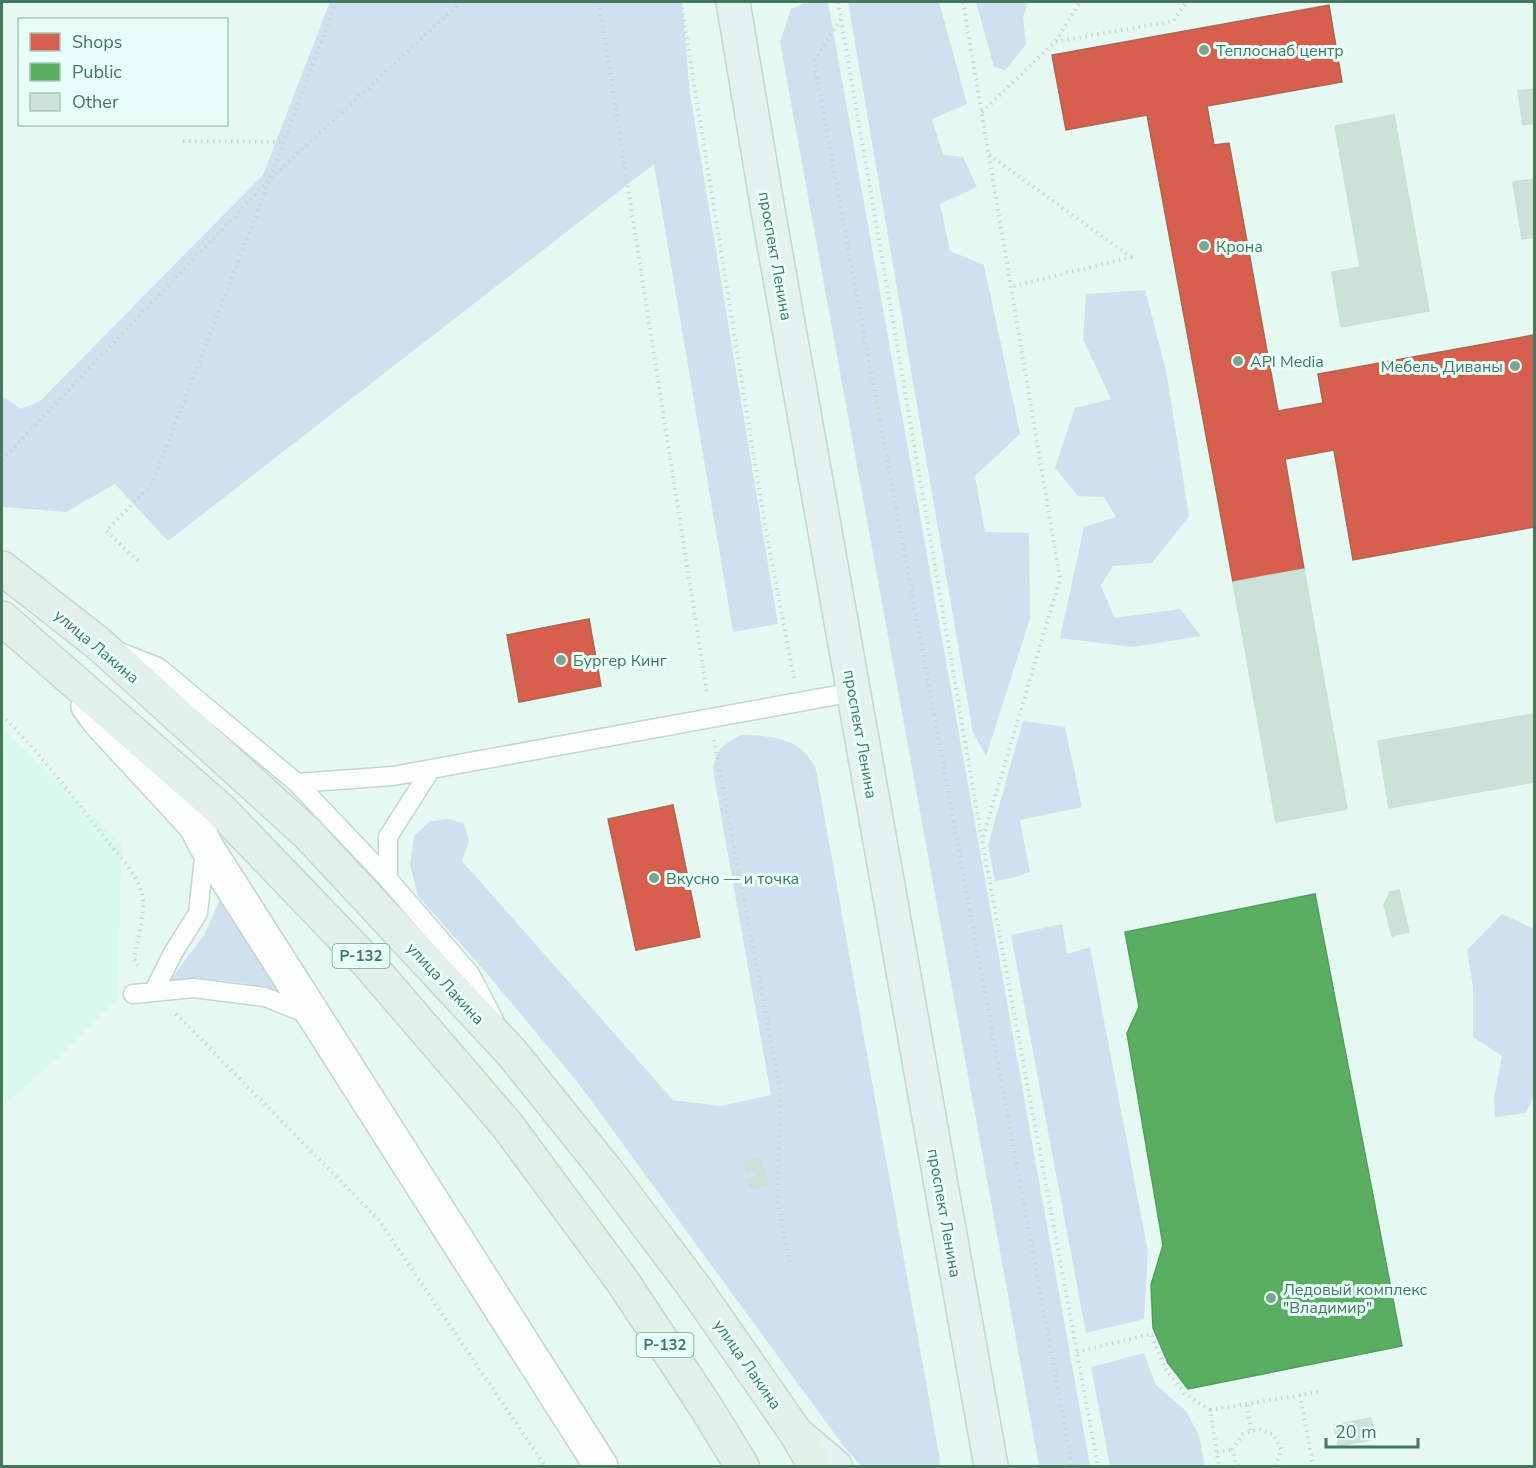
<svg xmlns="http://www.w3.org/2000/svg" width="1536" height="1468" viewBox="0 0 1536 1468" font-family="'Nunito Sans',sans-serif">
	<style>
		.residential { fill: #d9f9ee }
		.green { fill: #cfe0ef }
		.shops { fill: #d6604d; stroke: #aa6751; stroke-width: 1.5 }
		.public { fill: #5aae61; stroke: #539e5f; stroke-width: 1.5 }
		.building { fill: #cbe2d7; stroke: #c8e1d5; stroke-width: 1.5 }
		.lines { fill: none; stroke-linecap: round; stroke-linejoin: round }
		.lane-casing { stroke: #c1d7cd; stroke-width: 21 }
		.street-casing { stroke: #c1d7cd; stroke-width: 36 }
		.primary-casing { stroke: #c3d7cd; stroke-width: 36 }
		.highway-casing { stroke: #c3d7cd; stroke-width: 36 }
		.path { stroke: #c7d8d0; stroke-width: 4; stroke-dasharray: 1.5 4.5; stroke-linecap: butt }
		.lane { stroke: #fbfefd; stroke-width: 18 }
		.street { stroke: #fbfefd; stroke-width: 33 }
		.primary { stroke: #e3f2ee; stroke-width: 33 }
		.highway { stroke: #e2f1e8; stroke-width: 33 }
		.poi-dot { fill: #7da490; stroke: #e7fff8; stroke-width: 2 }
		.labels { text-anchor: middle; stroke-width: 6; stroke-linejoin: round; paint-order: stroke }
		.shield { fill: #e7fff8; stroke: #75a08a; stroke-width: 1.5 }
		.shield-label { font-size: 15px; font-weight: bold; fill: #44775b }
		.poi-label { font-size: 16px; fill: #44775b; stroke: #e7fff8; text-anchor: start }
		.street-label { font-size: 16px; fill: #44775b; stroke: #e7fff8 }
	</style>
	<rect width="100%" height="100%" fill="#e6f8f2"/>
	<!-- residential -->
	<path class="residential" d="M2,727L122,844L117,999L58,1058L2,1107Z"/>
	<!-- green -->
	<path class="green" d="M330,2H682L690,94L778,624L733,632L654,164L168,541L115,484L66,512L4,507L2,505V396L21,409L40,401L263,175Z
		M807,2H828L1090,1466H1039L780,42L791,9Z
		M848,2H939L967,104L932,119L943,155L963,157L977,187L940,204L950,251L984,265L1020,434L975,476L985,532L1029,533L1030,619L986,756L973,733Z
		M976,2H1028L1023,17L1026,45L1005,70L994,67Z
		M1145,290L1166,370L1189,516L1152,563L1113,566L1101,585L1114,618L1180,609L1201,636L1132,647L1060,638L1084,527L1116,517L1104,497L1078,496L1055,468L1075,408L1111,399L1083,339L1086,294Z
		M1023,721L1065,727L1082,807L1020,820L1030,872L1016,877L995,881L988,845Z
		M741,735C761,735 791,737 805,753C810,758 813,764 816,770L940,1460L939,1466H861L842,1444L579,1084L484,970L418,896L410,865L414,836L430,821L450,819L464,824L469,841L462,861L673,1100L720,1106L771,1095L713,771C715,749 723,745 741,735Z
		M220,899L280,992C244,981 210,977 174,982L171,979L204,935Z
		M1502,914L1534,929V1096L1526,1113L1495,1117L1494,1099L1502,1056L1473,1037V987L1467,950Z
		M1062,924L1067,954L1090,947L1148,1252L1144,1319L1086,1333L1011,935Z
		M1144,1353L1156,1385L1186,1411L1199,1435L1205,1466H1110L1091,1367Z"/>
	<!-- shops -->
	<path class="shops" d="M1329,5L1342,82L1207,106L1214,145L1229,143L1278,411L1323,403L1318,374L1534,335V527L1353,560L1334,450L1285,459L1304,569L1233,582L1147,115L1066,130L1052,55Z
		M589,619L601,686L519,702L507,635Z
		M673,805L700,937L636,950L608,819Z"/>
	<!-- public -->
	<path class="public" d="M1315,894L1402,1346L1188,1389L1168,1363L1153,1328L1151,1285L1163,1245L1127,1033L1139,1007L1125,932Z"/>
	<!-- building -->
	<path class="building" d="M1534,89V123L1523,125L1518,91Z
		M1394,115L1429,311L1341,327L1332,272L1360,267L1335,126Z
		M1534,179V237L1522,239L1513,182Z
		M1304,569L1347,809L1276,822L1233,582Z
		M1534,714V782L1389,808L1378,741Z
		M1399,890L1409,932L1392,936L1384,905L1390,892Z
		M759,1158L768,1184L752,1189L748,1180L759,1177L756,1169L747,1172L744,1162Z
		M1371,1418L1375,1439L1338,1446L1334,1425Z"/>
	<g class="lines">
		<defs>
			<path id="lane" d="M120,652L158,667L297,783L393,776L854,692
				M431,769L388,837V879L470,974L493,1018
				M297,783L388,879
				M154,991L173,953L198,913L205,848
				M133,994L194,988L265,997L310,1015"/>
			<path id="street" d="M88,706L99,721L196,826L206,846L601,1466"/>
			<path id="primary" d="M733,2L769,216L991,1466
				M796,1433L835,1466"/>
			<path id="highway" d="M2,568L99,644L308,834L512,1053L606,1170L695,1288L796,1433L815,1466
				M2,618L221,810L367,962L507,1125L623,1282L707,1409L742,1466"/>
		</defs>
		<!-- lane casing -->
		<use href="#lane" class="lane-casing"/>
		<!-- street casing -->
		<use href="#street" class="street-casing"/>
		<!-- primary casing -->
		<use href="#primary" class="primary-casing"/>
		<!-- highway casing -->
		<use href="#highway" class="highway-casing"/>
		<!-- path -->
		<path class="path" d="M599,2L707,694
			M681,2L765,526L794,678
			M838,2L982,840L1098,1466
			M963,2L1060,579L983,837
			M841,19L814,61L1072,1466
			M1056,41L1080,2
			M982,112L1055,42L1173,21L1187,2
			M183,141L284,142
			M989,155L1131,257L1010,287
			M2,460L270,179L336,2
			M138,561L106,531L152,484L270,179L461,2
			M2,715C40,753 74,798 107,841C120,857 137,874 142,894C146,911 137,941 134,958L138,965
			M714,740L780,1090L778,1204L790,1264
			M176,1014L378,1219L545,1466
			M1077,1352L1151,1334L1165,1368L1184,1393L1210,1410L1219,1466
			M1300,1395L1313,1466
			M1247,1405L1251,1430
			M1210,1410L1320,1392
			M1217,1452L1233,1449
			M1239,1466L1236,1464L1233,1449L1243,1434L1259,1429L1274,1435L1281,1449L1276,1466"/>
		<!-- lane -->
		<use href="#lane" class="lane"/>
		<!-- street -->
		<use href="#street" class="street"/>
		<!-- primary -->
		<use href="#primary" class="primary"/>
		<!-- highway -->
		<use href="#highway" class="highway"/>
	</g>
	<!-- markers -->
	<g class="poi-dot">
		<circle cx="1204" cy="50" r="6"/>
		<circle cx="1204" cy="246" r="6"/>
		<circle cx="1238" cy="361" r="6"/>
		<circle cx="1515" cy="366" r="6"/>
		<circle cx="561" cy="660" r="6"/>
		<circle cx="654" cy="878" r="6"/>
		<circle cx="1271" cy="1298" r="6"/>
	</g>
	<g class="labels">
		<!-- shield labels -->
		<g class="shield">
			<rect x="332.5" y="944" width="57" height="24" rx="4.5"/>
			<rect x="636.5" y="1333" width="57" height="24" rx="4.5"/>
		</g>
		<g class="shield-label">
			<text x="361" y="961">Р-132</text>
			<text x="665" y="1350">Р-132</text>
		</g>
		<!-- poi labels -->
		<g class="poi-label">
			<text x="1216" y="56">Теплоснаб центр</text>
			<text x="1216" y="252">Крона</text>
			<text x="1250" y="367">API Media</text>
			<text x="1503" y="372" text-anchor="end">Мебель Диваны</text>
			<text x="573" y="666">Бургер Кинг</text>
			<text x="666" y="884">Вкусно — и точка</text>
			<text x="1283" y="1295">Ледовый комплекс<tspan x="1283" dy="18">"Владимир"</tspan></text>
		</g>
		<!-- street labels -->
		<g class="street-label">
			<text transform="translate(776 256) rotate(80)" y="6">проспект Ленина</text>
			<text transform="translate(97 646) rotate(40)" y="6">улица Лакина</text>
			<text transform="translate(861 734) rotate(80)" y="6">проспект Ленина</text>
			<text transform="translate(446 983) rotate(47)" y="6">улица Лакина</text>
			<text transform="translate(945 1213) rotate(80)" y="6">проспект Ленина</text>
			<text transform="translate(748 1364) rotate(55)" y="6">улица Лакина</text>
		</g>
	</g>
	<!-- border -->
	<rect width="1536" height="1468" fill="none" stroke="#44775b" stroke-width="6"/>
	<!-- legend -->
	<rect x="18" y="18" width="210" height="108" fill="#e7fff8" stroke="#a6c9b9" stroke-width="1.5"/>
	<rect x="30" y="33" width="30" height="18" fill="#d6604d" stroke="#a6c9b9" stroke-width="1.5"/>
	<text x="72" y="48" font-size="18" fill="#44775b">Shops</text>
	<rect x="30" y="63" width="30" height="18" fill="#5aae61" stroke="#a6c9b9" stroke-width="1.5"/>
	<text x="72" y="78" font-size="18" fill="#44775b">Public</text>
	<rect x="30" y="93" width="30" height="18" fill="#cbe2d7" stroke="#a6c9b9" stroke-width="1.5"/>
	<text x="72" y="108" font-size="18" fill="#44775b">Other</text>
	<!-- scale -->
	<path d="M1326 1438v9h92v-9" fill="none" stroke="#44775b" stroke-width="3"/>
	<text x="1335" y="1438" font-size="18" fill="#44775b" stroke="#e7fff8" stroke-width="4.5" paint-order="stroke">20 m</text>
</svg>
